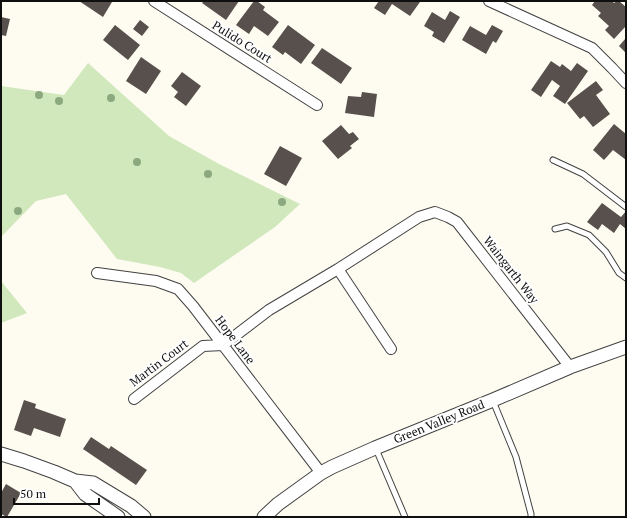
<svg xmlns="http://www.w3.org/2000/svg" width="627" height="518" viewBox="0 0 627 518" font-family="'PT Serif',serif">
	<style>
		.green { fill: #d1e7bc }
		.building { fill: #57504c }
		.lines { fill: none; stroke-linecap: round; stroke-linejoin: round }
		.service-casing { stroke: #424242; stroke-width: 7 }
		.minor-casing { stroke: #424242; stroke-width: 12 }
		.tertiary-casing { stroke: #424242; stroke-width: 15 }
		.service { stroke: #fff; stroke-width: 5 }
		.minor { stroke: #fff; stroke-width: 10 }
		.tertiary { stroke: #fff; stroke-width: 13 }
		.tree { fill: #8ba87f }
		.labels { text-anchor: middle; stroke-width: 4; stroke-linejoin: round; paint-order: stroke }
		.street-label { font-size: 12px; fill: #0f0f0f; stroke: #fff }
	</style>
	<rect width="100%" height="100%" fill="#fefcf1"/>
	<!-- green -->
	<path class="green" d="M88,63L169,136L219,164L300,204L275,227L194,283L181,273L160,267L117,259L66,194L36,201L1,237V86L64,95Z
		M1,281L27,313L1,323Z"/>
	<!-- building -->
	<path class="building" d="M79,1H110L112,2L103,17Z
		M204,1H239L226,20L202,3Z
		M254,1H257L265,7L263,10L279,22L268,36L254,26L249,34L236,25Z
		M379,1H419L420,2L410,16L392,4L385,15L374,8Z
		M595,1H612L614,3L617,1H619L626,7V14L625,15L626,16V26L614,39L605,30L609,26L598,16L601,13L592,5Z
		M450,11L460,17L444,43L432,36L434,32L424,26L432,12L445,20Z
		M1,17L10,19L6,36L1,35Z
		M140,20L149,27L142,36L133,29Z
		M115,25L140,45L128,60L103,40Z
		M288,25L315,45L301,64L285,52L283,55L272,47Z
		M492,25L503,31L496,43L493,41L486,54L462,40L470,26L486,35Z
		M626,38V53L619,46Z
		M322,48L352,68L341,84L311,63Z
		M141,57L161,71L146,94L126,81Z
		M551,61L560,67L562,64L571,71L577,63L588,71L565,104L553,96L560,86L552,80L541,97L531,90Z
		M182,72L201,86L186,106L174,97L178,92L171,86Z
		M596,81L603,90L596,95L610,114L593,127L584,116L580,119L567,103Z
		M362,92L377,94L374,117L345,113L348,96L361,97Z
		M614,124L626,134V160L613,150L604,160L593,150Z
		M341,125L349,134L353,132L359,139L350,146L352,148L338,159L322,141Z
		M280,146L302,158L286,186L264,174Z
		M602,203L621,217L626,211V229L620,224L614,233L602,224L598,230L587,222Z
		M24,400L36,404L35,408L66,419L60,437L34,428L31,436L14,430Z
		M91,437L109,449L111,446L147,470L136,485L83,449Z
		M6,484L21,493L7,517L1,514V493Z"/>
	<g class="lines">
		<defs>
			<path id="service" d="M553,160L583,174L626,207
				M555,229L567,226L589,235L606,252L619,273L626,278
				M493,401L516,457L531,514V517
				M376,449L405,517"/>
			<path id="minor" d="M154,1L317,105
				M489,1L592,48L612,68L626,83
				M338,269L391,349
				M97,273L156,281L178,289L193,306L321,473
				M134,399L203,346L223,345L269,310L338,269L419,217L435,212L448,217L457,222L570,367"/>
			<path id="tertiary" d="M1,454L24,461L54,472L75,481L93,483L131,506L144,517
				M75,481L85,494L118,517
				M264,517L278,504L321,473L332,467L375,448L493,400L570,367L626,347"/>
		</defs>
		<!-- service casing -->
		<use href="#service" class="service-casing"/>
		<!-- minor casing -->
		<use href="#minor" class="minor-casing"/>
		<!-- tertiary casing -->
		<use href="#tertiary" class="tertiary-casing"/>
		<!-- service -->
		<use href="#service" class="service"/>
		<!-- minor -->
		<use href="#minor" class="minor"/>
		<!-- tertiary -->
		<use href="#tertiary" class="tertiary"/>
	</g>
	<!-- trees -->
	<g class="tree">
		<circle cx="39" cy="95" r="4"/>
		<circle cx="111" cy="98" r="4"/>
		<circle cx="59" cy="101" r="4"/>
		<circle cx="137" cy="162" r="4"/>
		<circle cx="208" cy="174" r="4"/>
		<circle cx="282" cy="202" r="4"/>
		<circle cx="18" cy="211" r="4"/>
	</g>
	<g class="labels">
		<!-- street labels -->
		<g class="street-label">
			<text transform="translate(242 42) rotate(32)" y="4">Pulido Court</text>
			<text transform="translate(511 270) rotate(52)" y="4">Waingarth Way</text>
			<text transform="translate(235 340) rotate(53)" y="4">Hope Lane</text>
			<text transform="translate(159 363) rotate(-37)" y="4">Martin Court</text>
			<text transform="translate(439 422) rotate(-22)" y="4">Green Valley Road</text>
		</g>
	</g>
	<!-- border -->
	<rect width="627" height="518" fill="none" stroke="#0f0f0f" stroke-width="4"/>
	<!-- scale -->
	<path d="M14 498v6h85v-6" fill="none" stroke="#0f0f0f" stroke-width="2"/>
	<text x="20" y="498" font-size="12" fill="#0f0f0f" stroke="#ffffff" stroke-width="3" paint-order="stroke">50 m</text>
</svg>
